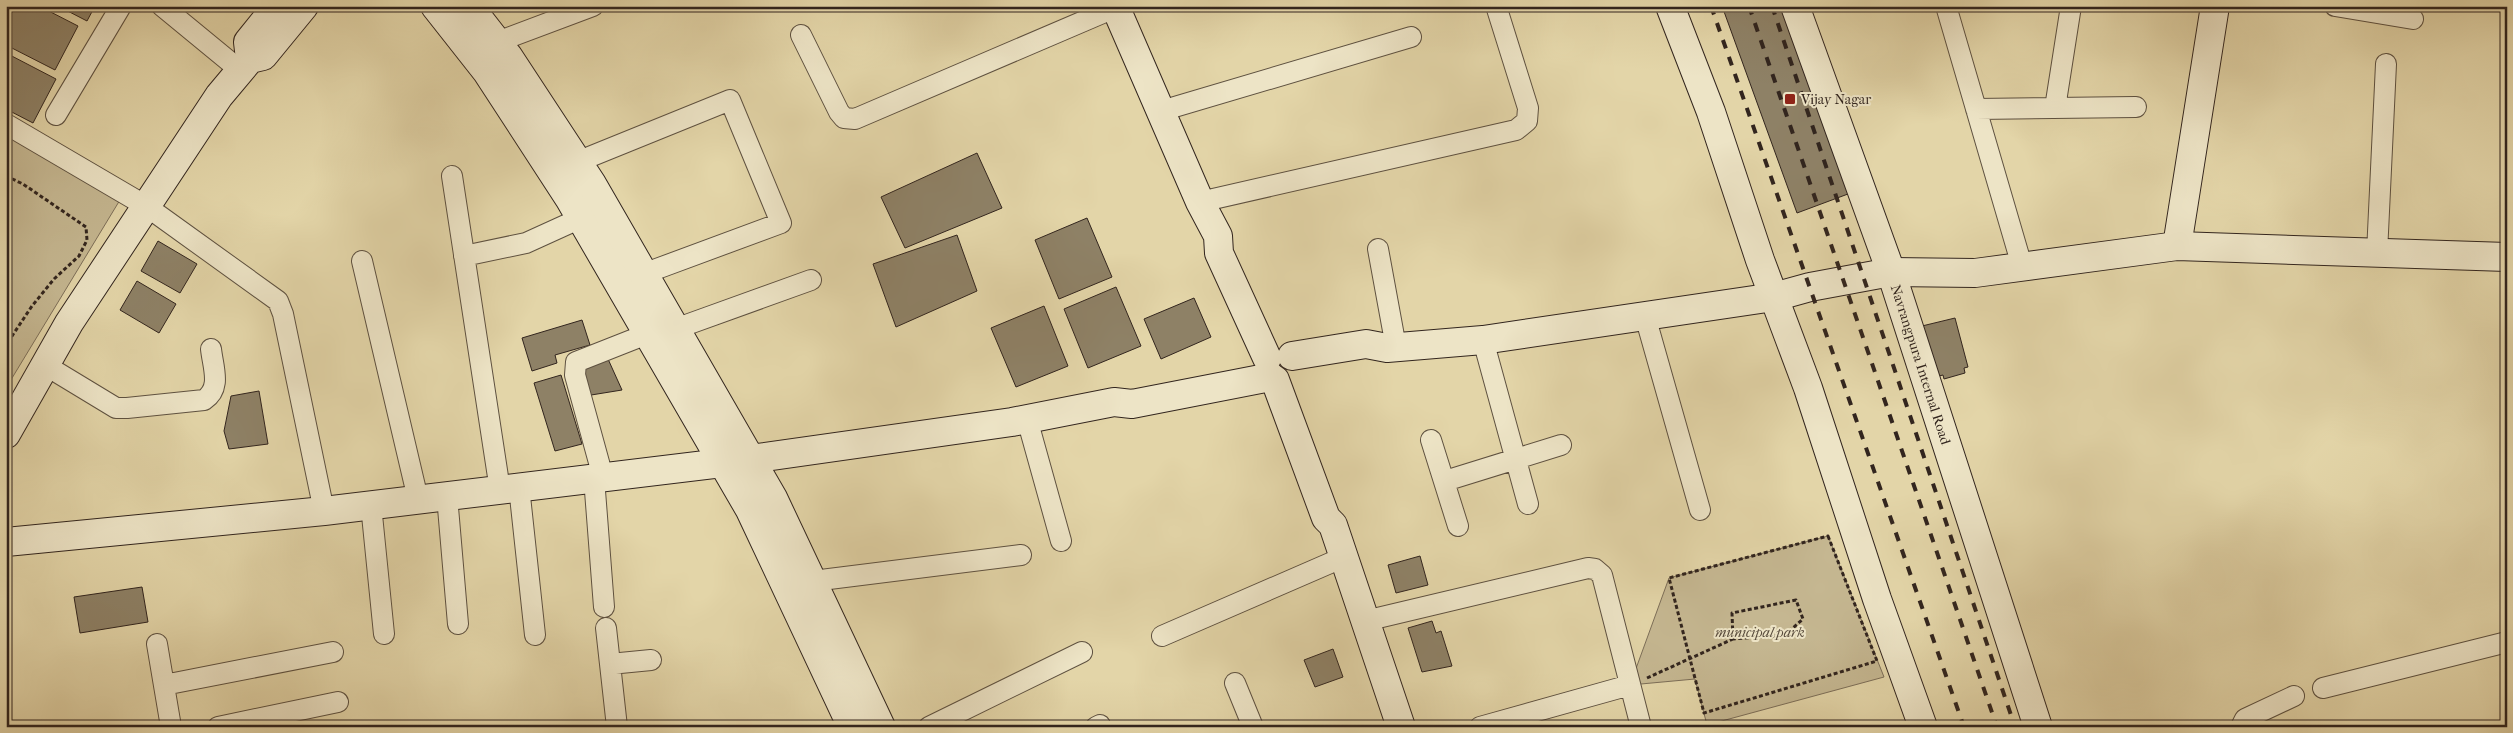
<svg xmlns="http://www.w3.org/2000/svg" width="2513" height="733" viewBox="0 0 2513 733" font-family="'IM FELL French Canon',serif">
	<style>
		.green { fill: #c5b791; stroke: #7c6e58 }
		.building { fill: #8e8166; stroke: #32251e }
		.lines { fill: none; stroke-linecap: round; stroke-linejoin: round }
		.street-casing { stroke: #5e5140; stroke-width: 22 }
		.secondary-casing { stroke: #32251e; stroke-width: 30 }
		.path { stroke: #32251e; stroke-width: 3; stroke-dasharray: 4 2.5; stroke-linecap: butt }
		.street { stroke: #ede4c6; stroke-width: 20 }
		.secondary { stroke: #ede4c6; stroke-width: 28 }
		.rail { stroke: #32251e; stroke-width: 4; stroke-dasharray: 9 9; stroke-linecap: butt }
		.poi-dot { fill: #8f2418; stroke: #ede4c6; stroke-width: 2 }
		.labels { text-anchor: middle; stroke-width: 4; stroke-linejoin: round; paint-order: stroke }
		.poi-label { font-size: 14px; fill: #32251e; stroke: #ede4c6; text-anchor: start }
		.street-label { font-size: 14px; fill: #32251e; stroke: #ede4c6 }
		.park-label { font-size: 14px; font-style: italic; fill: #574a3b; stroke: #ede4c6 }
	</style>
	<rect width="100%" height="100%" fill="#e3d5a8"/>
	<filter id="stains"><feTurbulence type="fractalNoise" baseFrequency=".004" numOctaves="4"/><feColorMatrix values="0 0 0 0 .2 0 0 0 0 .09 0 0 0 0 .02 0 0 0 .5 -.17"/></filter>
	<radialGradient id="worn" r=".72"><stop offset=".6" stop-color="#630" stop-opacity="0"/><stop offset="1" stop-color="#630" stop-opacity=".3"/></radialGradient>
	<!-- green -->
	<path class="green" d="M6,129L126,190L6,388Z
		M1828,536L1884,677L1707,725L1695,679L1630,685L1669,578Z"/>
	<!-- building -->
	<path class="building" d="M11,6H39L78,26L55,70L6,45V15Z
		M58,6H95L87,21Z
		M1722,6H1792L1856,191L1797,213Z
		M6,53L56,79L33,123L6,109Z
		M977,153L1002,208L905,248L881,197Z
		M1087,218L1112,277L1059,299L1035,240Z
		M957,235L977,291L896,327L873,264Z
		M158,241L197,264L180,293L141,271Z
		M137,281L176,304L159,333L120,310Z
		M1116,287L1141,346L1088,368L1064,309Z
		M1194,298L1211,337L1161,359L1144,319Z
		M1044,306L1068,366L1016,387L991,328Z
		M1955,318L1968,367L1964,368L1965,373L1944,379L1943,375L1935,377L1922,326Z
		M582,320L590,345L555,355L557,363L532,371L522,338Z
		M608,359L622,390L585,396L576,367Z
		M561,375L582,444L555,451L534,383Z
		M259,391L268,444L229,449L224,431L231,396Z
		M1420,556L1428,585L1396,593L1388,565Z
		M142,587L148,622L80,633L74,597Z
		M1432,621L1436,633L1441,631L1452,666L1422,672L1408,628Z
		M1333,649L1343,677L1315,687L1304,660Z"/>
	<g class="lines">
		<defs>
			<path id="street" d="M162,6L241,71
				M1946,6L2022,266
				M2335,6L2413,19
				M801,35L839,112L844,118L855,119L1119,6
				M497,42L593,6
				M2055,108L2071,6
				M1976,109L2136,107
				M1161,111L1411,37
				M56,115L121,6
				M6,124L146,206L278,301L283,314L324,511
				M577,162L730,100L781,223L643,274
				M452,176L500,490
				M1200,202L1516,130L1527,121L1528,108L1497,9
				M1378,249L1396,347
				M2377,253L2386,64
				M464,256L526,243L581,218
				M362,261L418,499
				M1645,316L1700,510
				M675,329L811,280
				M1483,340L1528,504
				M45,365L116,408H127L204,400C222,388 213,368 211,349
				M1027,419L1061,541
				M1431,440L1458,526
				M603,477L575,375L576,362L647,334
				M594,478L604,607
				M1445,481L1561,445
				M519,487L535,635
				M447,496L458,624
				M371,505L384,634
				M813,581L1021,555
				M1365,621L1588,568L1595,569L1602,575L1641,727
				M606,628L617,727
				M1162,636L1344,557
				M157,644L171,727
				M610,664L651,660
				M1235,683L1253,727
				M164,685L333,652
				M2323,688L2507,642
				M218,727L338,702
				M929,727L1082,652
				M1096,727L1100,725
				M1480,727L1630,685
				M2241,727L2245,719L2294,696"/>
			<g id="secondary">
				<path d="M435,6L487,72L569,198L750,510L852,727"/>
				<path d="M469,6L508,56L592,184L773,498L881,727"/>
				<path d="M1115,6L1200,202L1218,236L1219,253L1267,358"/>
				<path d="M1670,6L1711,112L1760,260L1808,388L1877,599L1923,727"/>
				<path id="s1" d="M1795,6L1891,272L2038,727"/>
				<path d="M250,59L248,42L277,6"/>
				<path d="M2177,246L2215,6"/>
				<path d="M1292,356L1366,344L1387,348L1483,340L1774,297L1810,287L1891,272L1975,273L2177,246L2507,257"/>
				<path d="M1275,380L1326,518L1333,525L1401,727"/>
				<path d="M6,434L69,323L219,96L250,59L263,56L304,6"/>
				<path d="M6,542L324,511L722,463L1012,422L1114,402L1132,404L1271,377"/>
			</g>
		</defs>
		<!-- street casing -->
		<use href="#street" class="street-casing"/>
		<!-- secondary casing -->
		<use href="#secondary" class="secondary-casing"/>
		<!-- path -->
		<path class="path" d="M6,176L23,184L86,227L87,240L79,256L54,279L32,306L6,345
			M1828,536L1877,661L1704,713L1669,578Z
			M1647,678L1733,639L1732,613L1796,600L1803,619L1785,635L1733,639"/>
		<!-- street -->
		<use href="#street" class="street"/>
		<!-- secondary -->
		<use href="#secondary" class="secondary"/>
		<!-- rail -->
		<path class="rail" d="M1711,6L1964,727
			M1749,6L1997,727
			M1772,6L2015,727"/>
	</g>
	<!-- markers -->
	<rect class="poi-dot" x="1784" y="93" width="12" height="12" rx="2.5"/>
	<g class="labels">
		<!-- poi labels -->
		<g class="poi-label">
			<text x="1801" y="104">Vijay Nagar</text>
		</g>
		<!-- street labels -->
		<g class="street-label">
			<text dy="5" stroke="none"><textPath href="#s1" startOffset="380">Navrangpura Internal Road</textPath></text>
		</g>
		<!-- park labels -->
		<g class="park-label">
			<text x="1760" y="637">municipal park</text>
		</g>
	</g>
	<!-- margin -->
	<rect width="2513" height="733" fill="none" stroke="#e3d5a8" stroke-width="25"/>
	<rect x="8" y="8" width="2498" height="718" fill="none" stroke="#32251e" stroke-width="2.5"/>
	<rect x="12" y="12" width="2488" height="708" fill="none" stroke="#32251e"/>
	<rect width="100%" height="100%" filter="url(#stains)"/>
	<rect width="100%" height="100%" fill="url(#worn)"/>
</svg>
